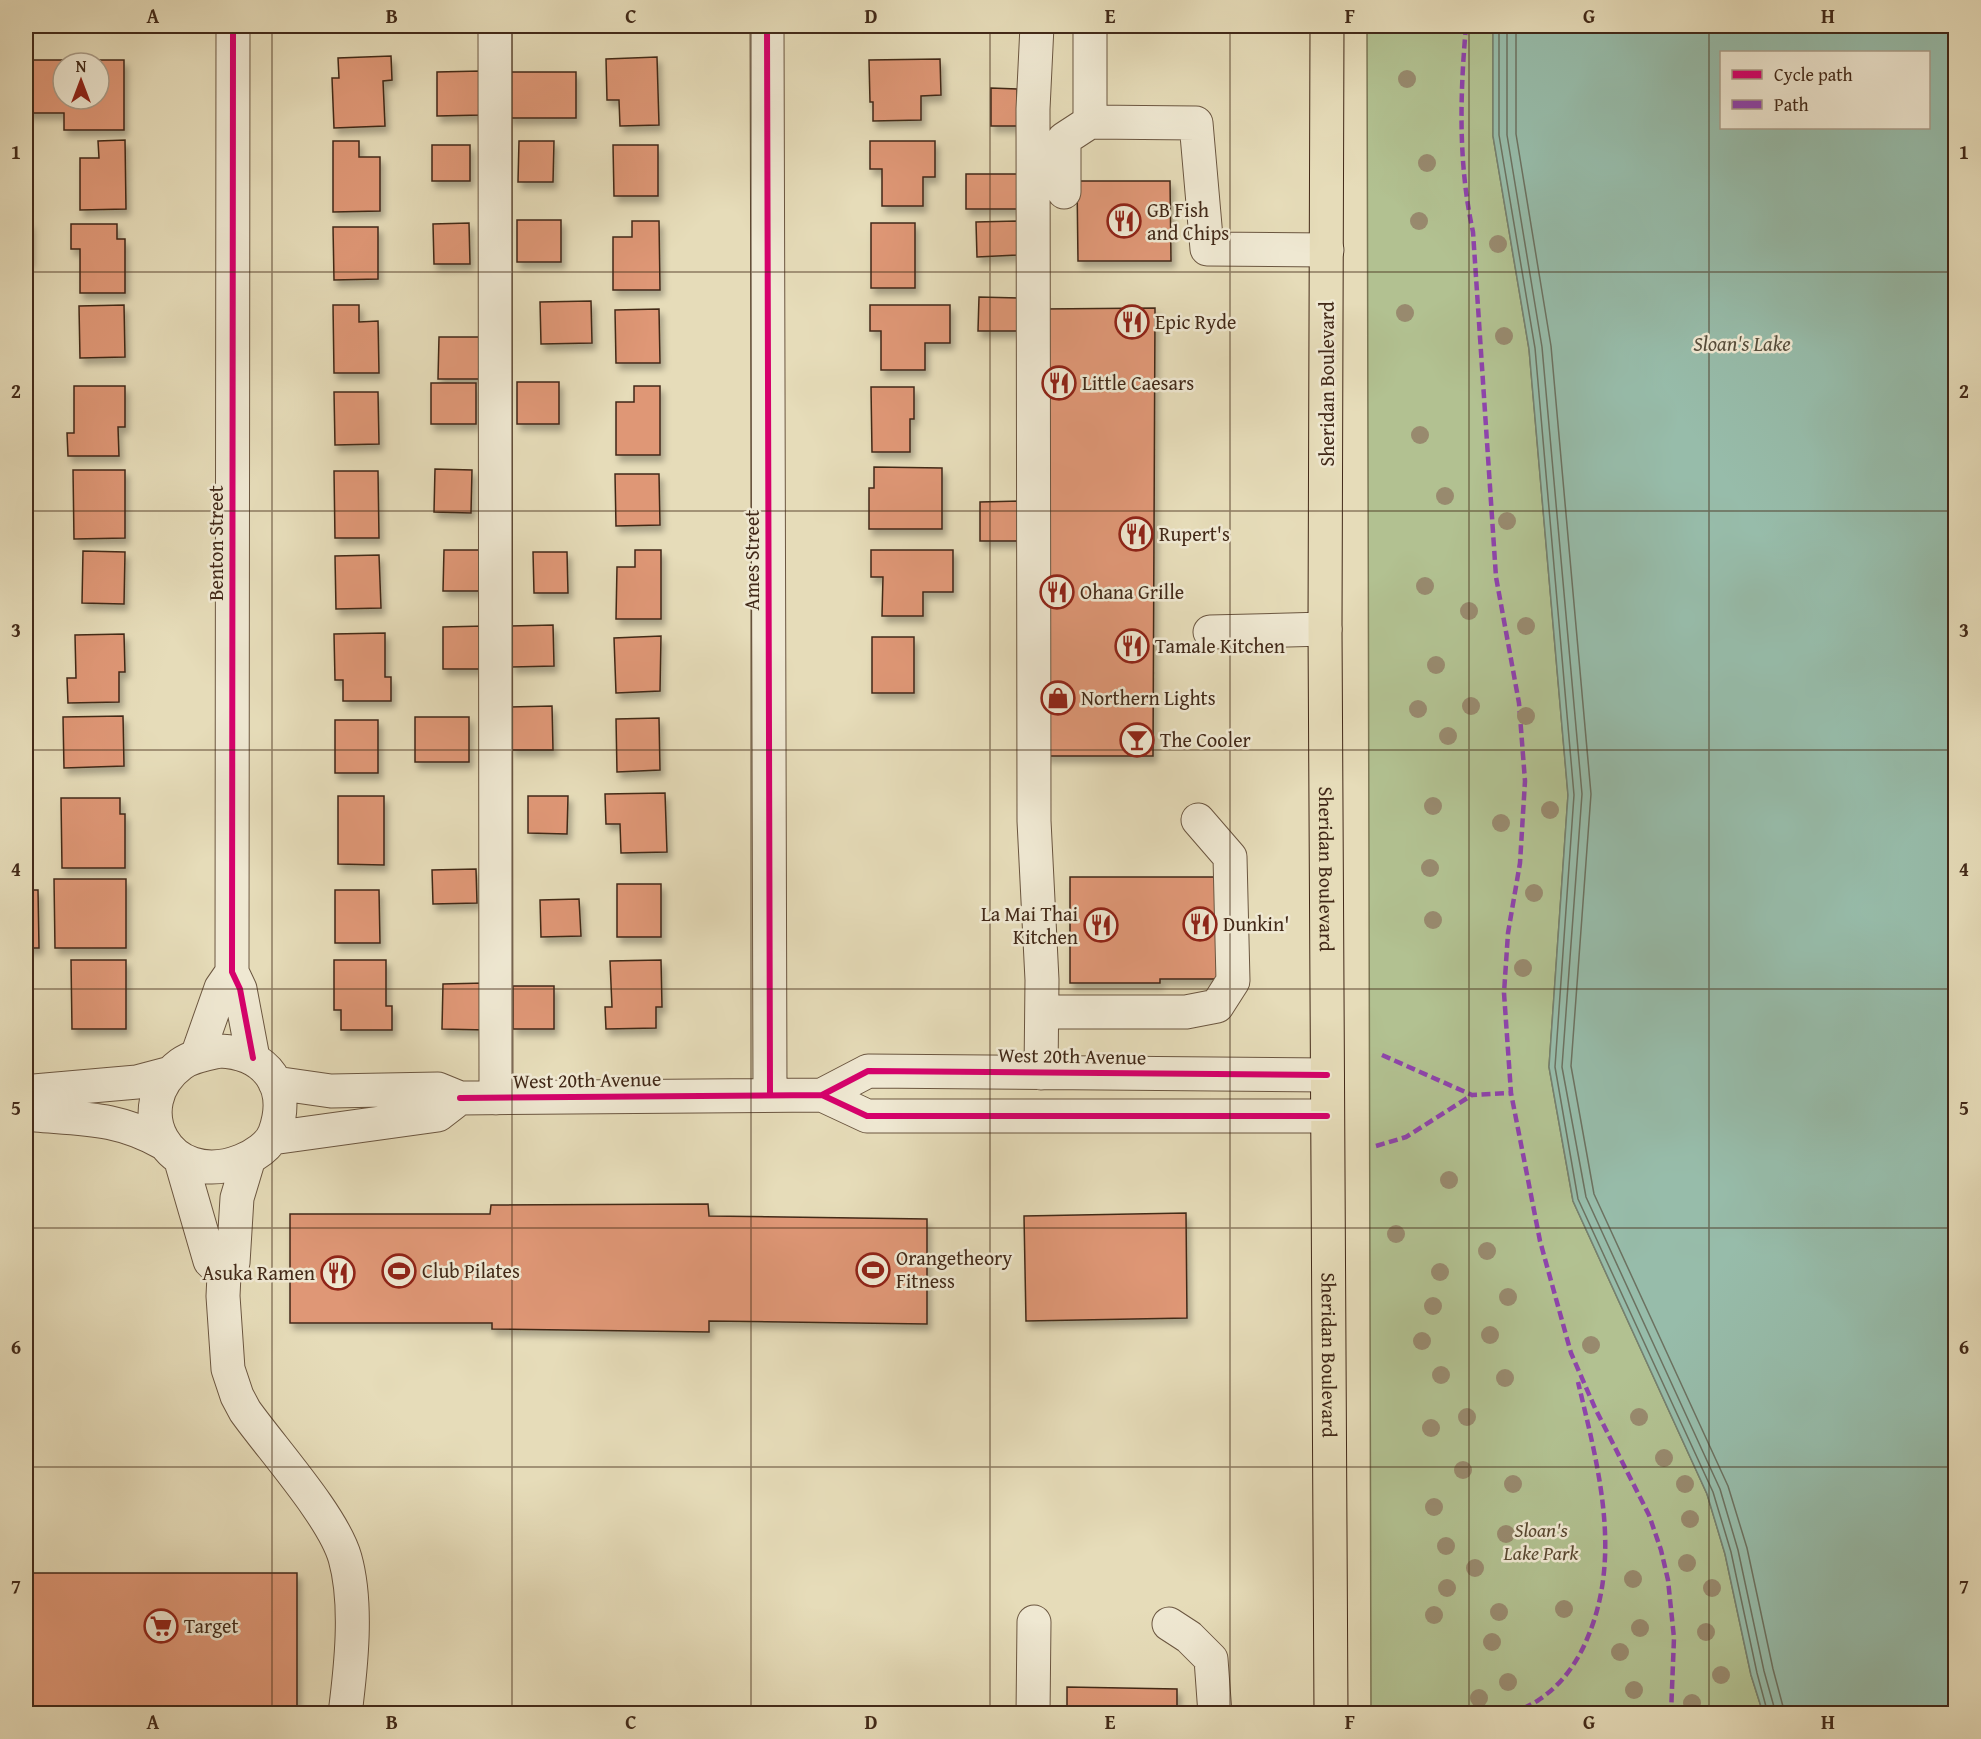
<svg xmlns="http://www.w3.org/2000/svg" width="1981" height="1739" viewBox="0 0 1981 1739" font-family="'Gentium Book Plus',serif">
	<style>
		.green { fill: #b2c191; stroke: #7a7554; stroke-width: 1.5 }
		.water { fill: #97bcaa; stroke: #758170; stroke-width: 1.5; fill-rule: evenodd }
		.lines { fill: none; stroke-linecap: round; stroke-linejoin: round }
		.shore { stroke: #6c7261; stroke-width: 1.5 }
		.building { fill: #df9776; stroke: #422918; stroke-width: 1.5; fill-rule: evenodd; filter: url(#shadow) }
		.minor-casing { stroke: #6b5640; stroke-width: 35 }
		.major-casing { stroke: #422918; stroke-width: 35 }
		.minor { stroke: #efe8d2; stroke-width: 33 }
		.major { stroke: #e6dcb9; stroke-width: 33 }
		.quiet { stroke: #8e44ad; stroke-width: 4.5; stroke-dasharray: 9 4.5; stroke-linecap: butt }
		.cycleway-casing { stroke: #efe8d2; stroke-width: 10 }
		.cycleway { stroke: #d6006c; stroke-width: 6 }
		.tree { fill: #988a6e }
		.grid { fill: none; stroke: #422918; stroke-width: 1.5; stroke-opacity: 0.55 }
		.labels { text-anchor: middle; stroke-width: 5; stroke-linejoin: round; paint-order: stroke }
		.poi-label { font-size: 20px; fill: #422918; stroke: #efe8d2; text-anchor: start }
		.street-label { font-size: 20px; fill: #422918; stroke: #efe8d2 }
		.park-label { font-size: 20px; font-style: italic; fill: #584730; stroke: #efe8d2 }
		.water-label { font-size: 21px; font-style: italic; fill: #574e3c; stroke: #efe8d2 }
		.neatline { fill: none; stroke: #422918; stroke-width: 2 }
		.grid-label { font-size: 20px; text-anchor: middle; font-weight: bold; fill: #422918 }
	</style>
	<defs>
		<filter id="shadow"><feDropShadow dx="3.5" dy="6" stdDeviation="3" flood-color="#0004"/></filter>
	</defs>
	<rect width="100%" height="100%" fill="#e6dcb9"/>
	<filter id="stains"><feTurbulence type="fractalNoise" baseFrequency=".00333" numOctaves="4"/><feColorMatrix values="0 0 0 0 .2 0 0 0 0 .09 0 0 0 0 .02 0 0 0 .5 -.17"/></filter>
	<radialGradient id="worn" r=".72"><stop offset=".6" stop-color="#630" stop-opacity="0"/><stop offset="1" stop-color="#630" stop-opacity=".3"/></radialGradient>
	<!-- green -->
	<path class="green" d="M1367,26H1493V136L1529,349L1568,795L1549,1067L1573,1201L1707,1494L1725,1554L1751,1675L1763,1713H1371Z"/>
	<!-- water -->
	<path class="water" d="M1493,26H1955V1713H1763L1751,1675L1725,1554L1707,1494L1573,1201L1549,1067L1568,795L1529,349L1493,136ZM1722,52H1928V128H1722Z"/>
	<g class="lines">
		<!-- shore -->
		<path class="shore" d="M1499,26V135L1535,348L1574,795L1555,1067L1578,1199L1713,1492L1731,1552L1757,1673L1768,1714
			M1507,26V135L1542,347L1582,794L1562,1067L1586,1197L1720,1489L1738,1550L1764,1671L1776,1714
			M1516,26V134L1551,346L1591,794L1571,1066L1594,1194L1728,1486L1747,1548L1773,1669L1785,1714"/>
	</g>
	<!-- building -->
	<path class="building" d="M391,56L392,80L383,81L385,126L334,128L332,78H339L338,58Z
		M657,57L659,125L620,126L619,100H607L606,59Z
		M940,59L941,95L921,96V120L873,121V102H870L869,60Z
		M26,60H124V130H64V113H26ZM63,63H99V99H63Z
		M481,71V115L437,116V72Z
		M509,72H576V118H508Z
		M991,88L1017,89V126H991Z
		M125,140L126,209L80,210V158H99L98,141Z
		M333,141H359V157H380V211L333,212Z
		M519,141H554L553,182H518Z
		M870,141H935V177H923V206H882V169H870Z
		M432,145H470V181H432Z
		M613,145H658V196H614Z
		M966,174H1017V209H966Z
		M1077,181H1170L1171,261H1078Z
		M517,220H561V262H517Z
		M632,221H659L660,290H613V237H632Z
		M1017,221V255L977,257L976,222Z
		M26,223H30V261H26Z
		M469,223L470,264H434L433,224Z
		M871,223H915V288H871Z
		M71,224H117V239H125V293H80V249H71Z
		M333,227H378V279L334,280Z
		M979,297L1018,298L1017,331H978Z
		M591,301L592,343L541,344L540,302Z
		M124,305L125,357L80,358L79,306Z
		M333,305H359V322L378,321L379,373H334Z
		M870,305H950V343H925V370H881V331H870Z
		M1155,308L1153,756H1045L1043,309Z
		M659,309L660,363H616L615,310Z
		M439,337H482L481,379H438Z
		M517,382H559V424H517Z
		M431,383H476V424H431Z
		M74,386H125V427H118L119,456H68L67,433H74Z
		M634,386H660V455H616V402H634Z
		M871,387H914V419H910V452H872Z
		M334,392H378L379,444L335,445Z
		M874,467L942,468V529H869V488H874Z
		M435,469L472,470L471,513L434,512Z
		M73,470H125V538L74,539Z
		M334,471H378L379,538H335Z
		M615,474H659L660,525L616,526Z
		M1020,501L1021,541H980V502Z
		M444,550H482V591H443Z
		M635,550H661V619H616L617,567H635Z
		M871,550H953V592H923V616H882L883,577H871Z
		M83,551L125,552L124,604L82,603Z
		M533,552H567L568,593H534Z
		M379,555L381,608L336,609L335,556Z
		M553,625L554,666L512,667L511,626Z
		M484,626L485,669H443V627Z
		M385,633V677H391V701H343V680H335L334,634Z
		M124,634L125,672H119V702L68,703L67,678H76L75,635Z
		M661,636L660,691L616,693L614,638Z
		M872,637H914V693H872Z
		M552,706L553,750H511L510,707Z
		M123,716L124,766L64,768L63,717Z
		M415,717H469V762H415Z
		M659,718L660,770L617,772L616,719Z
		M335,720H378V773H335Z
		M665,793L667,852L621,853L620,824H606L605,794Z
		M338,796H384V865L338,864Z
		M528,796H568L567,834L528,833Z
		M61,798H120V814H125V868H62Z
		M476,869L477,903L433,904L432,870Z
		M1070,877H1219V979H1160V983H1070Z
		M54,879H126V948H55Z
		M617,884H661V937H617Z
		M26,890H38L39,948H26Z
		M335,890H379L380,943H335Z
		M579,899L581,936L541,937L540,900Z
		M71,960H126V1029H72Z
		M334,960H386V1006H392V1030H341V1010H334Z
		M661,960L662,1007H656V1028L606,1029L605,1007H612L610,961Z
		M485,983L486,1030L442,1029L443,984Z
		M513,986H554V1029H513Z
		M708,1204L709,1216L927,1219V1324L709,1321V1332L492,1329V1323H290V1214H490L491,1205Z
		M1186,1213L1187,1318L1026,1321L1024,1216Z
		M26,1573H297V1714H26Z
		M1067,1687L1177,1689V1714H1067Z"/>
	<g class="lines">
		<defs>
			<path id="minor" d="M233,26L232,972L240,989L253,1058
				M495,26L496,1098
				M767,26L770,1095
				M1037,26L1033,109L1034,821L1042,980L1041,1073
				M1090,26V122
				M1064,192V139L1090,122L1196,123L1207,249L1327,250
				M1210,632L1325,629
				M1042,1012H1186L1217,1006L1233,981L1230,857L1198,820
				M220,1051C267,1053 291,1087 275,1132C270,1146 254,1156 241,1161C167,1190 125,1106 181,1064C192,1056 206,1054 220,1051Z
				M197,1056L221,988L232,972
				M275,1083L331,1091L438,1089L460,1098L822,1095L867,1116H1327
				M26,1095L34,1091L137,1082L171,1073
				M822,1095L868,1071L1327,1075
				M26,1110L36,1115C85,1119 119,1118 163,1143
				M272,1138L438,1115L460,1098
				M249,1158L237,1198L233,1263L224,1275L223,1296L228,1369L237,1396L245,1411C272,1449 333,1516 345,1558C358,1604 351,1667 345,1714
				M181,1161L210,1261L224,1275
				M1169,1624L1189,1637L1211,1659L1215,1714
				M1033,1714L1034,1622"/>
			<g id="major">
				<path id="s1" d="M1327,26L1325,629L1331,1714"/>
			</g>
		</defs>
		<!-- minor casing -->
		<use href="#minor" class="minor-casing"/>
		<!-- major casing -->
		<use href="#major" class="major-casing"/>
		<!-- minor -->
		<use href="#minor" class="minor"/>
		<!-- major -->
		<use href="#major" class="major"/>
		<!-- quiet -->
		<path class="quiet" d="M1466,26C1460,95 1458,163 1473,232L1496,577L1519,703L1525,781L1520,863L1508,933L1504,993L1511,1093L1540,1241L1571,1353L1595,1408L1649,1515L1661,1550L1668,1580L1674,1638L1671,1714
			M1382,1055L1472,1095L1511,1093
			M1376,1146L1406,1137L1472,1095
			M1511,1714C1521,1709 1532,1705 1540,1699C1562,1684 1577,1663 1587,1639C1623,1556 1598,1466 1578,1382"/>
		<defs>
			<path id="cycleway" d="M233,26L232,972L240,989L253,1058
				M767,26L770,1095
				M822,1095L868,1071L1327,1075
				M460,1098L822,1095L867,1116H1327"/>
		</defs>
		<!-- cycleway casing -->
		<use href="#cycleway" class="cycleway-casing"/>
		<!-- cycleway -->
		<use href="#cycleway" class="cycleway"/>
	</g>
	<!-- trees -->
	<g class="tree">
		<circle cx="1407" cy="79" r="9"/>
		<circle cx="1427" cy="163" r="9"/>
		<circle cx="1419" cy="221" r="9"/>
		<circle cx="1498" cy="244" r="9"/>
		<circle cx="1405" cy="313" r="9"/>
		<circle cx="1504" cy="336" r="9"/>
		<circle cx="1420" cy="435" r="9"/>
		<circle cx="1445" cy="496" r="9"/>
		<circle cx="1507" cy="521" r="9"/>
		<circle cx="1425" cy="586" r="9"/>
		<circle cx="1469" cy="611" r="9"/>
		<circle cx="1526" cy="626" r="9"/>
		<circle cx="1436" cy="665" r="9"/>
		<circle cx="1471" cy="706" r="9"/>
		<circle cx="1418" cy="709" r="9"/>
		<circle cx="1526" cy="716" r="9"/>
		<circle cx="1448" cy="736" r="9"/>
		<circle cx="1433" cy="806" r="9"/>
		<circle cx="1550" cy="810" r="9"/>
		<circle cx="1501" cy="823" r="9"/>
		<circle cx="1430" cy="868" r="9"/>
		<circle cx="1534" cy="893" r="9"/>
		<circle cx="1433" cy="920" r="9"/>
		<circle cx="1523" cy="968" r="9"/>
		<circle cx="1449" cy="1180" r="9"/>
		<circle cx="1396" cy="1234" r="9"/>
		<circle cx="1487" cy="1251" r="9"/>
		<circle cx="1440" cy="1272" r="9"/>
		<circle cx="1508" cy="1297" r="9"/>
		<circle cx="1433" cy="1306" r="9"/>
		<circle cx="1490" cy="1335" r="9"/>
		<circle cx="1422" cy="1341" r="9"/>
		<circle cx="1591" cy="1345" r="9"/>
		<circle cx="1441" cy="1375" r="9"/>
		<circle cx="1505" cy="1378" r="9"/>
		<circle cx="1467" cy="1417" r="9"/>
		<circle cx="1639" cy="1417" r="9"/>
		<circle cx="1431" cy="1428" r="9"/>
		<circle cx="1664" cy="1458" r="9"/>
		<circle cx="1463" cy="1470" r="9"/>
		<circle cx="1513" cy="1484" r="9"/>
		<circle cx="1685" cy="1484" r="9"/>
		<circle cx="1434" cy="1507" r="9"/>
		<circle cx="1690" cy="1519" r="9"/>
		<circle cx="1506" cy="1534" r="9"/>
		<circle cx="1446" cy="1546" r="9"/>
		<circle cx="1687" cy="1563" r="9"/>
		<circle cx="1475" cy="1568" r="9"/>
		<circle cx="1633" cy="1579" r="9"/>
		<circle cx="1447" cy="1588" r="9"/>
		<circle cx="1712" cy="1588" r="9"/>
		<circle cx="1564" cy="1609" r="9"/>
		<circle cx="1499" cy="1612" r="9"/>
		<circle cx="1434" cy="1615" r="9"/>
		<circle cx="1640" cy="1628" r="9"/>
		<circle cx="1706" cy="1632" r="9"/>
		<circle cx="1492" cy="1642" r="9"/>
		<circle cx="1620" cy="1652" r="9"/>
		<circle cx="1721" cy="1675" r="9"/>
		<circle cx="1508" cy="1682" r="9"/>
		<circle cx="1634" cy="1690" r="9"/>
		<circle cx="1479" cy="1698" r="9"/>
		<circle cx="1692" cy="1703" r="9"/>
	</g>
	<!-- grid -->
	<path class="grid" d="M272,26V1714M512,26V1714M751,26V1714M990,26V1714M1230,26V1714M1469,26V1714M1709,26V1714M26,272H1956M26,511H1956M26,750H1956M26,989H1956M26,1228H1956M26,1467H1956"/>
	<!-- icons -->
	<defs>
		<symbol id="restaurant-ring" viewBox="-11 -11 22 22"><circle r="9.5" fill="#efe8d2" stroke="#8f2418" stroke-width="1.5"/><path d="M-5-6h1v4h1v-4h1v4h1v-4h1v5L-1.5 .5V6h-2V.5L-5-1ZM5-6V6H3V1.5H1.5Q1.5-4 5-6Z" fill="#8f2418"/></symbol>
		<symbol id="shop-ring" viewBox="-11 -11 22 22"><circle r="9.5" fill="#efe8d2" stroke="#8f2418" stroke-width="1.5"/><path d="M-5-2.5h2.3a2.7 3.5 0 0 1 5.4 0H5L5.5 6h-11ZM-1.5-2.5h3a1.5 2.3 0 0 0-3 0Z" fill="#8f2418"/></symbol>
		<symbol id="bar-ring" viewBox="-11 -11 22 22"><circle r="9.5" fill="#efe8d2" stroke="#8f2418" stroke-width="1.5"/><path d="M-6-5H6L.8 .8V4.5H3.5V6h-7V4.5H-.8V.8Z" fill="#8f2418"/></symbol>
		<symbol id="stadium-ring" viewBox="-11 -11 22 22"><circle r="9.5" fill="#efe8d2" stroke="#8f2418" stroke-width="1.5"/><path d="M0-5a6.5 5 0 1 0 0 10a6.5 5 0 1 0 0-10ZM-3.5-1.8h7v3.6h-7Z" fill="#8f2418"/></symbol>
		<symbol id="supermarket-ring" viewBox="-11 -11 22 22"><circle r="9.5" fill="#efe8d2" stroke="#8f2418" stroke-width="1.5"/><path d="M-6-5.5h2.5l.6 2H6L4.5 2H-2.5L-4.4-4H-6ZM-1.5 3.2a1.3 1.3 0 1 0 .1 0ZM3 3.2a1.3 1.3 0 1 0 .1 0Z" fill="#8f2418"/></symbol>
	</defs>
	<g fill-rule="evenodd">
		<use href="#restaurant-ring" x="1105" y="202" width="38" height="38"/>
		<use href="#restaurant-ring" x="1113" y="303" width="38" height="38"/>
		<use href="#restaurant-ring" x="1040" y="364" width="38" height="38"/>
		<use href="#restaurant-ring" x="1117" y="515" width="38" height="38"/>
		<use href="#restaurant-ring" x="1038" y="573" width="38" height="38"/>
		<use href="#restaurant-ring" x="1113" y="627" width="38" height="38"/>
		<use href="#shop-ring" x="1039" y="679" width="38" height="38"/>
		<use href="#bar-ring" x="1118" y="721" width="38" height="38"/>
		<use href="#restaurant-ring" x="1181" y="905" width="38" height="38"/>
		<use href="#restaurant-ring" x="1082" y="906" width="38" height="38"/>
		<use href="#stadium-ring" x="854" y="1251" width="38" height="38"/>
		<use href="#stadium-ring" x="380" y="1252" width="38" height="38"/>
		<use href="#restaurant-ring" x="319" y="1254" width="38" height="38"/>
		<use href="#supermarket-ring" x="142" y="1607" width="38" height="38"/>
	</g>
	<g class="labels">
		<!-- poi labels -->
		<g class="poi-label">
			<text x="1147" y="217">GB Fish<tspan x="1147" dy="23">and Chips</tspan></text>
			<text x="1155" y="329">Epic Ryde</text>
			<text x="1082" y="390">Little Caesars</text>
			<text x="1159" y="541">Rupert's</text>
			<text x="1080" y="599">Ohana Grille</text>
			<text x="1155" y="653">Tamale Kitchen</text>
			<text x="1081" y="705">Northern Lights</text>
			<text x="1160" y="747">The Cooler</text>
			<text x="1078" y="921" text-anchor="end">La Mai Thai<tspan x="1078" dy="23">Kitchen</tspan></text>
			<text x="1223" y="931">Dunkin'</text>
			<text x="896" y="1265">Orangetheory<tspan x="896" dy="23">Fitness</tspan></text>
			<text x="422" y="1278">Club Pilates</text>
			<text x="315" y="1280" text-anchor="end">Asuka Ramen</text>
			<text x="184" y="1633">Target</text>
		</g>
		<!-- street labels -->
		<g class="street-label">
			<text transform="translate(1327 384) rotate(-90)" y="7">Sheridan Boulevard</text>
			<text transform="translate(216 543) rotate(-90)" y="7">Benton Street</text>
			<text transform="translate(752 560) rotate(-90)" y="7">Ames Street</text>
			<text dy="7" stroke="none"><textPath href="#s1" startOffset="843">Sheridan Boulevard</textPath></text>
			<text transform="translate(1072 1056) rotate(1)" y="7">West 20th Avenue</text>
			<text transform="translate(587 1080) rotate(-1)" y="7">West 20th Avenue</text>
			<text dy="7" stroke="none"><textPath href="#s1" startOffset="1329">Sheridan Boulevard</textPath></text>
		</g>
		<!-- park labels -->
		<g class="park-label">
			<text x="1541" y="1537">Sloan's<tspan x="1541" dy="23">Lake Park</tspan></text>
		</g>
		<!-- water labels -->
		<g class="water-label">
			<text x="1742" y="351">Sloan's Lake</text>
		</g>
	</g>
	<!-- margin -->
	<rect width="1981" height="1739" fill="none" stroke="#e6dcb9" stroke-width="66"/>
	<!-- legend -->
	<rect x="1720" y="51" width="210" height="78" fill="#efe8d2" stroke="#aa9c88" stroke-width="1.5"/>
	<rect x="1732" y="70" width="30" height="9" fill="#d6006c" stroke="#aa9c88" stroke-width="1.5"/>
	<text x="1774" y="81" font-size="18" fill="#422918">Cycle path</text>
	<rect x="1732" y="100" width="30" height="9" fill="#8e44ad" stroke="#aa9c88" stroke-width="1.5"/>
	<text x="1774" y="111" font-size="18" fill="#422918">Path</text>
	<!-- north arrow -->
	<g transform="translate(81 81)"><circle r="28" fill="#efe8d2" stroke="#aa9c88" stroke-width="1.5"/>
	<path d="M0-4.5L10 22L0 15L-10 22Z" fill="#8f2418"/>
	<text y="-9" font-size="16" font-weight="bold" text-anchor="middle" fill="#422918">N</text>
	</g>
	<rect x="33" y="33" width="1915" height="1673" class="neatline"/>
	<g class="grid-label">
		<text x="153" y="23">A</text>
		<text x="392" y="23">B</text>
		<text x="631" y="23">C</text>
		<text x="871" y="23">D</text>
		<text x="1110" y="23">E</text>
		<text x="1350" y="23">F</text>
		<text x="1589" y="23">G</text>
		<text x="1828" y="23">H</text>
		<text x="16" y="159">1</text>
		<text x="1964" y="159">1</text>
		<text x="16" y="398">2</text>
		<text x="1964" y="398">2</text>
		<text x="16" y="637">3</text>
		<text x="1964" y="637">3</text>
		<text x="16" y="876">4</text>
		<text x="1964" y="876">4</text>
		<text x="16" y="1115">5</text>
		<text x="1964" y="1115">5</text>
		<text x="16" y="1354">6</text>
		<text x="1964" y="1354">6</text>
		<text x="16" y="1593">7</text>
		<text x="1964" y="1593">7</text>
		<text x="153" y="1729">A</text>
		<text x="392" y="1729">B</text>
		<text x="631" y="1729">C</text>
		<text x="871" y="1729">D</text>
		<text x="1110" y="1729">E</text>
		<text x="1350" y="1729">F</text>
		<text x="1589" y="1729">G</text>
		<text x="1828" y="1729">H</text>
	</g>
	<rect width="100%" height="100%" filter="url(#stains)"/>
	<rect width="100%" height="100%" fill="url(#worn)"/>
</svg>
